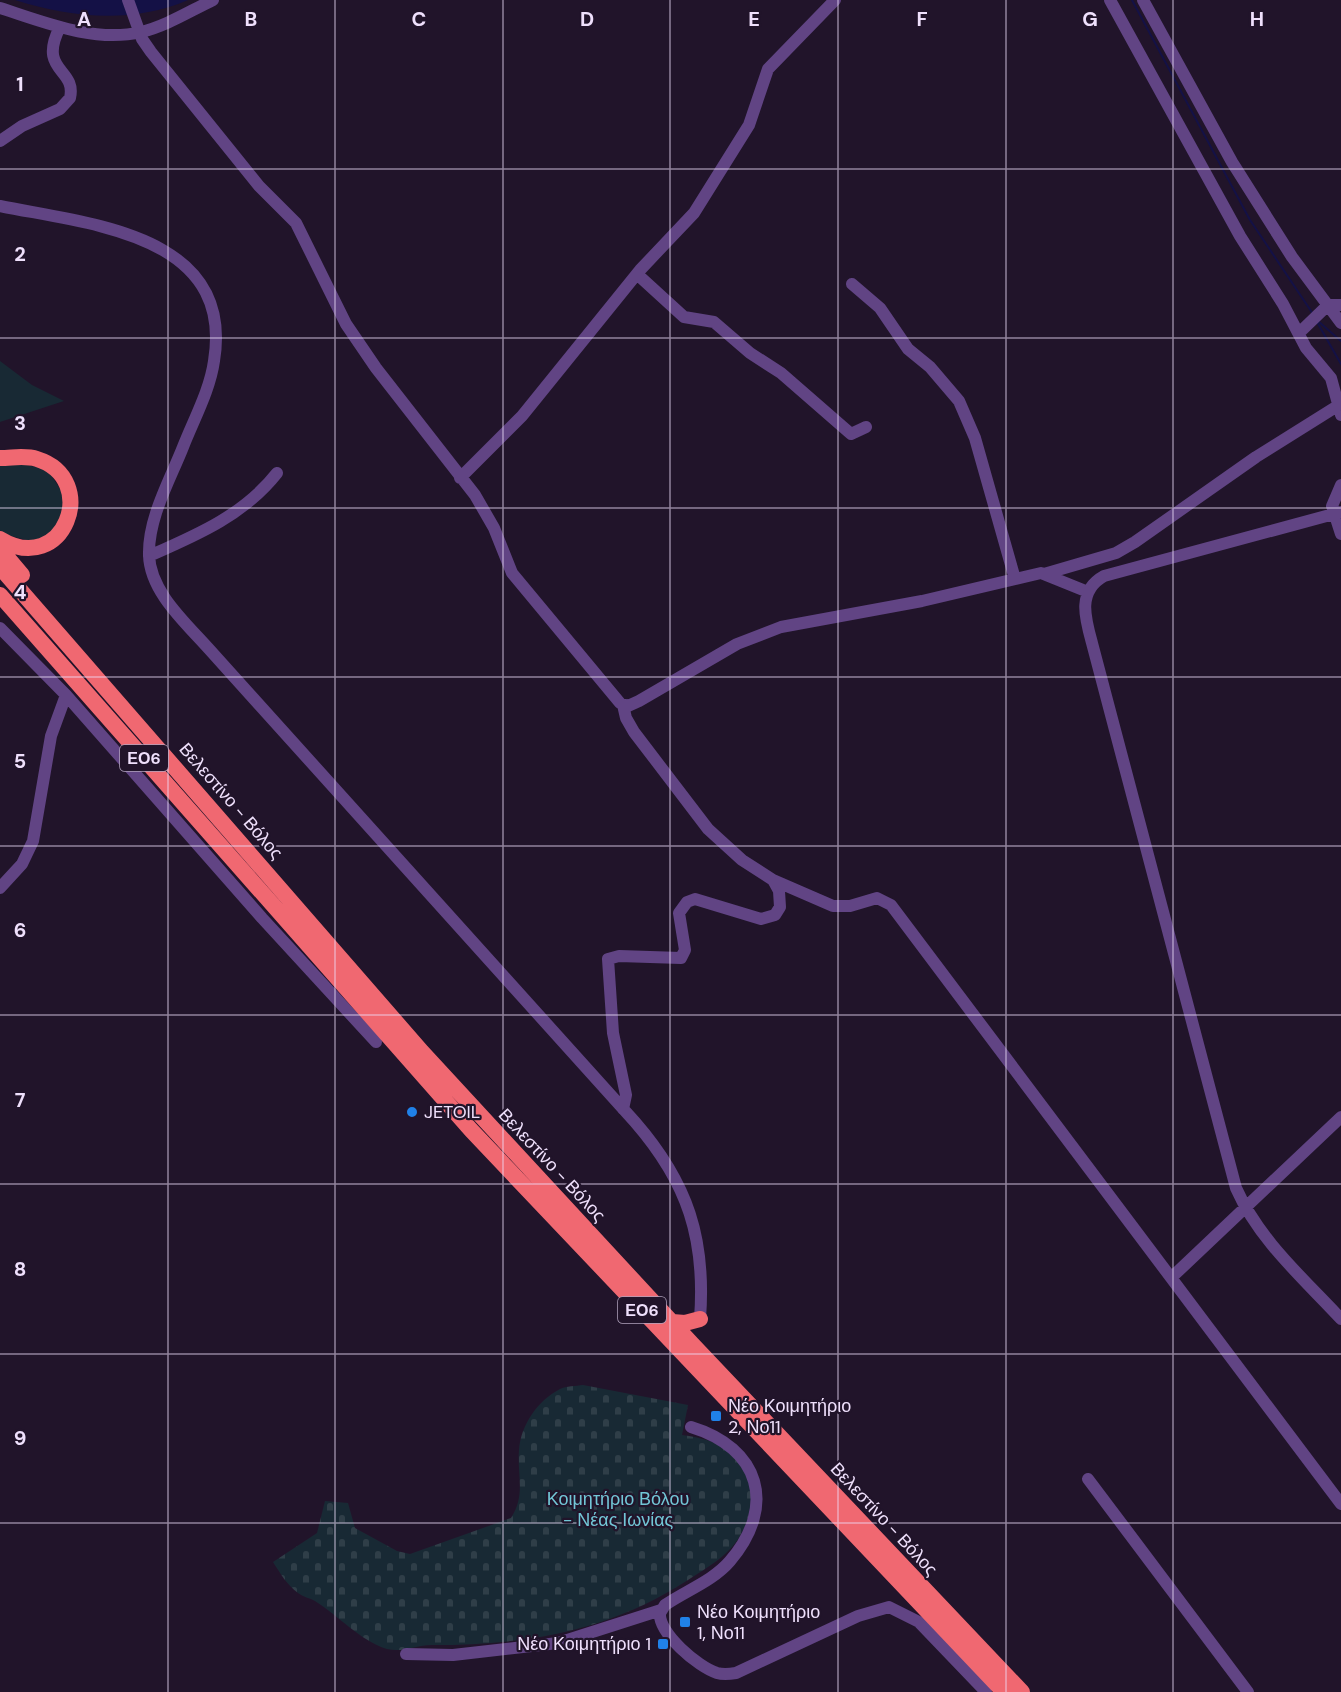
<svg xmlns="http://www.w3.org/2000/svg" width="1341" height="1692" viewBox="0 0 1341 1692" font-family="'DM Sans',sans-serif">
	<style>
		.green { fill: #182934 }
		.cemetery { fill: url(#cemetery-stones) }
		.water { fill: #141146 }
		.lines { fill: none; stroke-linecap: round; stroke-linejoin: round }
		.stream { stroke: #141146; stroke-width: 2 }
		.minor { stroke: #614484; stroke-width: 12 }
		.highway { stroke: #f06871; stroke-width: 16 }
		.grid { fill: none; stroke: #efe0fc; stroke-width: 1.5; stroke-opacity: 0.55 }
		.poi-dot { fill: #2081e8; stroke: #21142a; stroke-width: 2 }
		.labels { text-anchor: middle; stroke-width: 4.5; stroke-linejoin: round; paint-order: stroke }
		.shield { fill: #21142a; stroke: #b1a3bd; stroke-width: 1.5 }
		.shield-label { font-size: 16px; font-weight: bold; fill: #efe0fc }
		.street-label { font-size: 18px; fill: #efe0fc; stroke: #21142a }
		.poi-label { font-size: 18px; fill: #efe0fc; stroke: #21142a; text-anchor: start }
		.park-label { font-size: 18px; fill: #72c6d6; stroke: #21142a }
		.grid-label { font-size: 20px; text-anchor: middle; font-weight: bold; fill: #efe0fc; stroke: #21142a; stroke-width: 4.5; stroke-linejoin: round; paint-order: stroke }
	</style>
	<defs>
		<pattern id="cemetery-stones" width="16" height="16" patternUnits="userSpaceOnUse" patternTransform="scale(1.5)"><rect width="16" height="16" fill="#182934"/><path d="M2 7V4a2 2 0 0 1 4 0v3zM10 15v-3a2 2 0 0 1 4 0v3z" fill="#2f3e48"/></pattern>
	</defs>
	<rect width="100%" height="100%" fill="#21142a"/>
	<!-- green -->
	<path class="green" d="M0,361L32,385L64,401L0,422Z
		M16,463L47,469L66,498L57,530L34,542L0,533V466Z"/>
	<!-- cemetery -->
	<path class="cemetery" d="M583,1385L688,1405L682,1435C700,1437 727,1444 739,1460C761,1490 751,1531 725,1554C714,1564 700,1572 688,1580C608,1632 525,1645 432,1645C416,1645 403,1653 387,1649C359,1640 339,1616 315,1601C310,1598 303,1597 298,1593C287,1585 280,1573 273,1562L317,1533L325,1501L348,1503L355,1528L397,1551L410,1554L511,1518C526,1495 517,1476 519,1450C521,1425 537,1401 560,1389C566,1386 576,1386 583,1385Z"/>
	<!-- water -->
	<path class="water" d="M15,0H188C132,24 72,18 15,0Z"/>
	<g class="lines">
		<!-- stream -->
		<path class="stream" d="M1132,0L1250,220L1313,314
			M1318,321L1341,341
			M1317,322L1341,364"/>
		<!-- minor -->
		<path class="minor" d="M128,0L142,39L151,52L259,186L296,223L346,324L376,368L475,495L494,528L512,573L620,703L628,706L639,701L737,644L781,627L922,601L1041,573L1088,592
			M1110,0L1240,236L1283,304L1306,348L1331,378L1341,415
			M1143,0L1232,162L1292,257L1341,323
			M0,8C44,22 94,43 141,32C166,26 190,11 213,0
			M0,141L22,126L60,109L70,98C77,68 37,72 60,27
			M0,206C87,224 235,233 214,361C210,390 194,419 183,447C170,480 148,518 149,555C150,592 186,623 209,649L635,1122C688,1183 706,1239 700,1319
			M638,275L684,317L714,322L750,353L781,373L851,434L866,427
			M852,284L880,308L908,349L930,367L959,401L975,438L1015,579
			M1299,333L1328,305H1341
			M460,478L522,416L640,270L694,213L749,125L768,69L835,0
			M1341,485L1332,506L1341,534
			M1341,512L1104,576C1077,591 1085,618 1092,643L1236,1188C1259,1240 1303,1278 1341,1319
			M149,556C197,535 244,515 277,473
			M1044,574L1116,553L1135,542L1256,457L1339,405
			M0,628L66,695L262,918L376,1042
			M623,705L626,718L634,732L708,829L742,860L773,880L779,891L780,907L775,915L761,919L695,899L687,902L679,913L685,950L681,958L619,956L608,959L613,1033L626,1095L623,1109
			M773,880L833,906H850L877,898L891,905L1341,1504
			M0,888L22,864L33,841L51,736L66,695
			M1172,1277L1341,1117
			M691,1427C760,1448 777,1506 730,1561C713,1581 685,1591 665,1605L660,1613C658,1633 698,1667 717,1673C724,1675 730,1674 736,1673L858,1616L889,1607L919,1622L986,1692
			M1088,1479L1248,1692
			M406,1654L453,1655L558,1643L661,1610"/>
		<!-- highway -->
		<path class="highway" d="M0,458C13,458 25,455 37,459C101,479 64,578 0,539
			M0,549L22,575
			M0,567L422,1052L692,1344L1022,1692
			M0,595L471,1130L1004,1692
			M672,1322L685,1323L700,1319"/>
	</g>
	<!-- grid -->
	<path class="grid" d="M168,0V1692M335,0V1692M503,0V1692M670,0V1692M838,0V1692M1006,0V1692M1173,0V1692M0,169H1341M0,338H1341M0,508H1341M0,677H1341M0,846H1341M0,1015H1341M0,1184H1341M0,1354H1341M0,1523H1341"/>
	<!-- markers -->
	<g class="poi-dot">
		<circle cx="412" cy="1112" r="6"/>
		<rect x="710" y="1410" width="12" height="12" rx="3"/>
		<rect x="679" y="1616" width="12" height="12" rx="3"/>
		<rect x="657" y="1638" width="12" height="12" rx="3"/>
	</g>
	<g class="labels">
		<!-- shield labels -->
		<g class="shield">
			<rect x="120" y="745" width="48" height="26" rx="4.5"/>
			<rect x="618" y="1297" width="48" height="26" rx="4.5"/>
		</g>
		<g class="shield-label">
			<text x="144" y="764">ΕΟ6</text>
			<text x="642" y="1316">ΕΟ6</text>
		</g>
		<!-- street labels -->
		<g class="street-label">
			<text transform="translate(231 801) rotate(49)" y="6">Βελεστίνο - Βόλος</text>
			<text transform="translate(552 1165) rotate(47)" y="6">Βελεστίνο - Βόλος</text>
			<text transform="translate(884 1519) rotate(47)" y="6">Βελεστίνο - Βόλος</text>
		</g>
		<!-- poi labels -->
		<g class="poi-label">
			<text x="424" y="1118">JETOIL</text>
			<text x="728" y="1412">Νέο Κοιμητήριο<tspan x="728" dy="21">2, Νο11</tspan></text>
			<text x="697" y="1618">Νέο Κοιμητήριο<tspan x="697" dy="21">1, Νο11</tspan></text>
			<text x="651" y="1650" text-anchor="end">Νέο Κοιμητήριο 1</text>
		</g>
		<!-- park labels -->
		<g class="park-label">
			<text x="618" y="1505">Κοιμητήριο Βόλου<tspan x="618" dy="21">- Νέας Ιωνίας</tspan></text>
		</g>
	</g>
	<g class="grid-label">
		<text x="84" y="26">A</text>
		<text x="251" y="26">B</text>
		<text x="419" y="26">C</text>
		<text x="587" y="26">D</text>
		<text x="754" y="26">E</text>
		<text x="922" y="26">F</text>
		<text x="1090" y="26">G</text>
		<text x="1257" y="26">H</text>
		<text x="20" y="91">1</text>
		<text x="20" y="261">2</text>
		<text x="20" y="430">3</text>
		<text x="20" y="599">4</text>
		<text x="20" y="768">5</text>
		<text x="20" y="937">6</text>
		<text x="20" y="1107">7</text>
		<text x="20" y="1276">8</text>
		<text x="20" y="1445">9</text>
	</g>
</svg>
